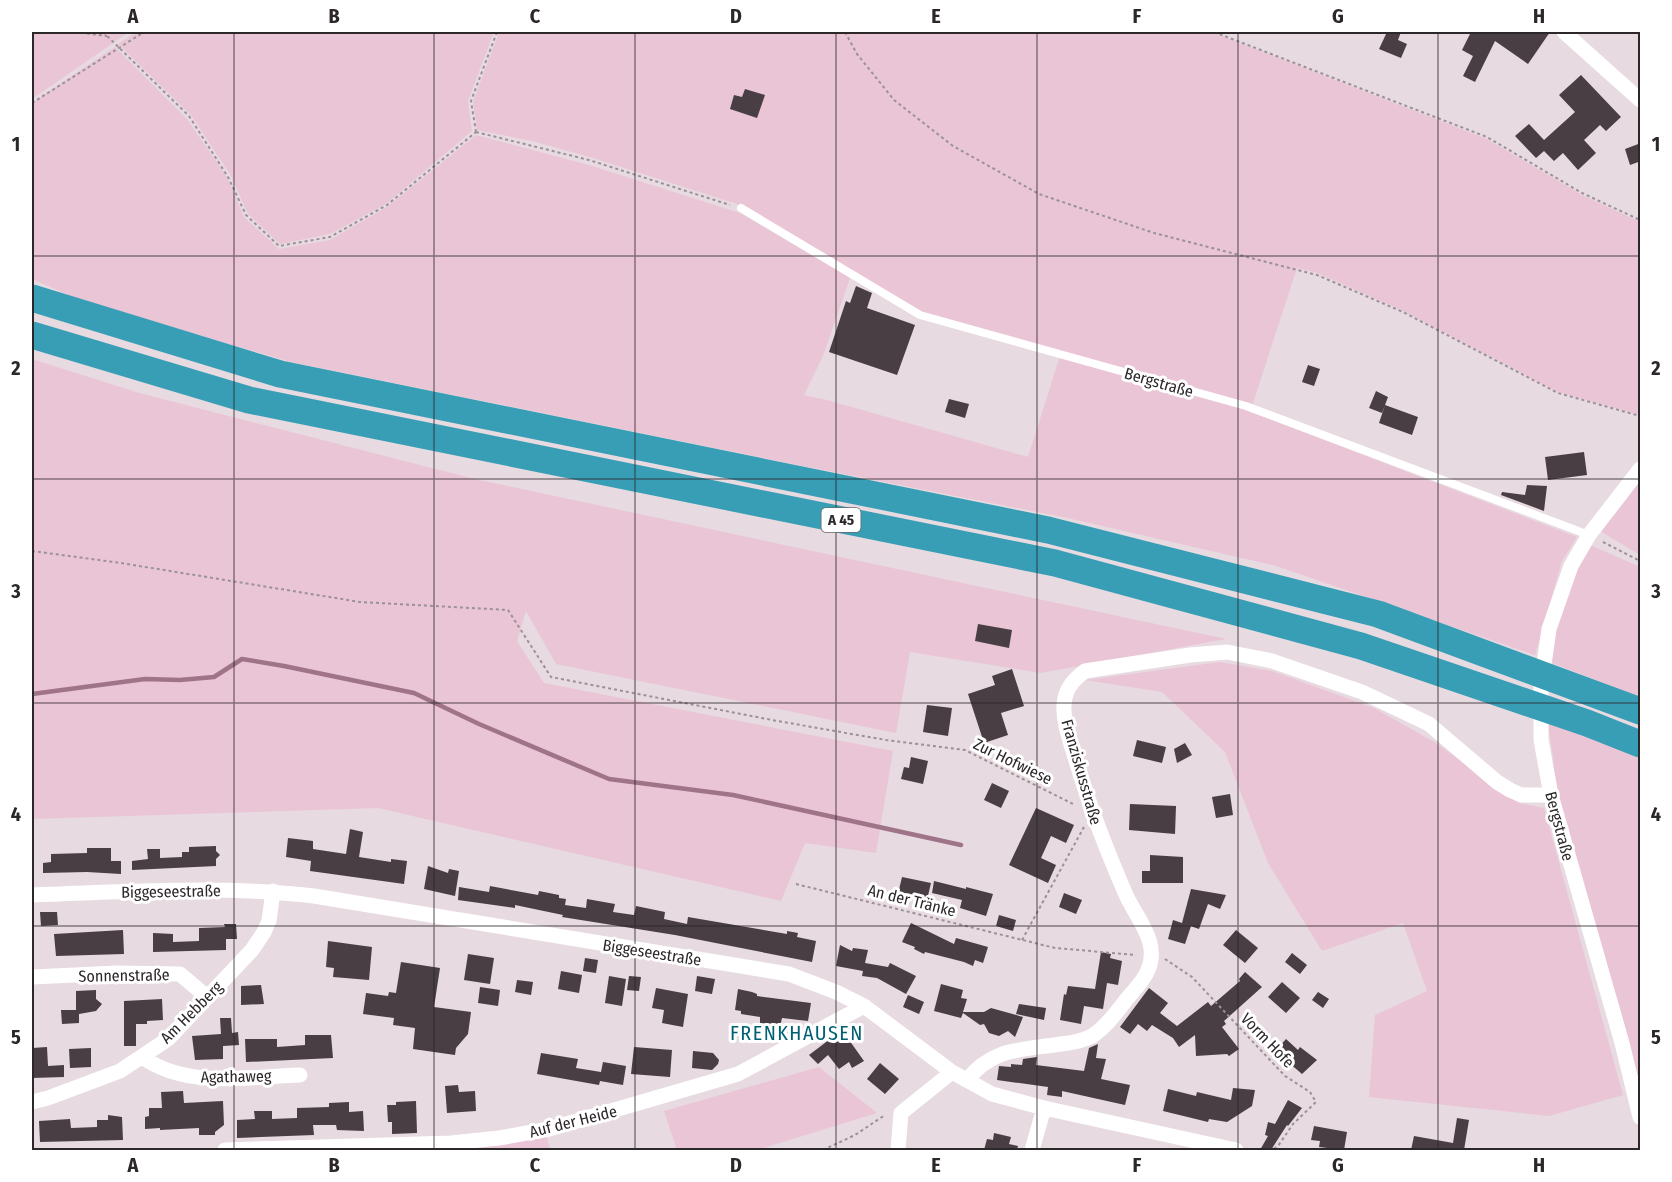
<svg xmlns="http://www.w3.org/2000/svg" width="1672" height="1182" viewBox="0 0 1672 1182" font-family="'Fira Sans Condensed',sans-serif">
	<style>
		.green { fill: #eac5d6 }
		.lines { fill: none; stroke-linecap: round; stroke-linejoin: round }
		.stream { stroke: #9f7388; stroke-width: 4.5 }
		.building { fill: #483e43 }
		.path { stroke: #9b9196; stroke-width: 2; stroke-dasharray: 3 3; stroke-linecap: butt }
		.service { stroke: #fff; stroke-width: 8 }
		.minor { stroke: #fff; stroke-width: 15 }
		.motorway { stroke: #379eb6; stroke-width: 27 }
		.grid { fill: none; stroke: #2c2729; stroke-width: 1.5; stroke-opacity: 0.55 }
		.labels { text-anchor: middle; stroke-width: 6; stroke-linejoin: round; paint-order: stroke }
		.shield { fill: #fff; stroke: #6b6869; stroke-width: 1.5 }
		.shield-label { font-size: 15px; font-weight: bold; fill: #2c2729 }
		.street-label { font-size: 16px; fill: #2c2729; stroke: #fff }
		.quarter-label { font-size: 20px; letter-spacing: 1.5px; fill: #006072; stroke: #fff }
		.neatline { fill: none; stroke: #2c2729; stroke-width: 2 }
		.grid-label { font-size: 20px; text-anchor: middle; font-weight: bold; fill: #2c2729 }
	</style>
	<rect width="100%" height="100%" fill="#e7dae0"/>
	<!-- green -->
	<path class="green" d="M32,32H129L32,99Z
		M136,32H494L468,101L472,131L386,204L330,234L280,244L248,214L231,176L191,115L118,44Z
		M499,32H1212L1487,139L1582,195L1640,222V415L1558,392L1403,311L1317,273L1297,268L1252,406L921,312L737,204L593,158L532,141L477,130L473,102Z
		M115,47L187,119L227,177L244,217L279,249L330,240L387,207L476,135L589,165L740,213L850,278L823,356L804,395L827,400L1028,457L1060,356L1243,409L1577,537L1562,561L1535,655L1276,566L1063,517L803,466L291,362L82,301L32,279V103Z
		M32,359L139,393L475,479L1226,639L1041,673L910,652L896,733L556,664L526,611L517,641L544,683L893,751L876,853L805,843L781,901L378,808L32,819Z
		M1640,478V555L1600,531Z
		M1590,545L1640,567V697L1552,663L1558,619L1576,571Z
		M1220,662L1272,671L1374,708L1436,743L1519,803L1544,808L1623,1095L1549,1116L1369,1097L1375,1015L1427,991L1403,923L1322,951L1268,863L1225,752L1162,692L1085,680Z
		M1547,718L1640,756V1107L1555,795L1553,757Z
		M819,1067L877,1113L757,1150H677L664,1111Z
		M545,1131L550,1150H420Z"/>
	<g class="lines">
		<!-- stream -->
		<path class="stream" d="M32,694L145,679L180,680L214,677L242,659L284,666L414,693L479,724L609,779L733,795L961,845"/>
	</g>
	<!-- building -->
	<path class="building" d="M1387,32H1401L1398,40L1407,44L1401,58L1379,49Z
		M1471,32H1550L1528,64L1495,41L1475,82L1463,76L1473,56L1462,50Z
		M1581,75L1621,117L1606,131L1600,125L1584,140L1596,153L1578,170L1563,153L1554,161L1544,151L1536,158L1515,136L1529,124L1544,140L1575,112L1559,95Z
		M745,89L765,95L757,118L730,109L734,95L742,97Z
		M1641,143V161L1630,165L1625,149Z
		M856,286L872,293L867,308L915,325L897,375L829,352L846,301L850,303Z
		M1308,365L1320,369L1314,386L1302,382Z
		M1376,391L1388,397L1382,413L1369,408Z
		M949,399L969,404L965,418L945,412Z
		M1385,405L1418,417L1412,435L1379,423Z
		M1584,452L1587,475L1548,480L1545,457Z
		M1527,485L1547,486L1544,511L1501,495L1502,492L1525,495Z
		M978,624L1012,630L1009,648L975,641Z
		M1012,669L1024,706L1001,713L1008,735L984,743L968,694L995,685L992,676Z
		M927,705L952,708L948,736L923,732Z
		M1137,740L1166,747L1162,763L1133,756Z
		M1185,743L1192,755L1177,763L1174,749Z
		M911,757L928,761L923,784L901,779L904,767L909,768Z
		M992,783L1009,791L1001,808L984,800Z
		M1230,794L1233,815L1216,818L1212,797Z
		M1130,804L1176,806L1175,834L1129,830Z
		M1036,808L1074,825L1066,843L1051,836L1041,858L1056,865L1048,883L1009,865Z
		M350,829L363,832L359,857L391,862V859L407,861L404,884L310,871L311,861L286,857L288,838L313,841V849L346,854Z
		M216,846V851L220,855L216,859V866L132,870V861L148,859L147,849H160V858L182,857V852H189V847Z
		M87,848H111V861H121V874L87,872L43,873V863L51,862V854L87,853Z
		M1150,855L1183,857V883H1142V871H1150Z
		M428,866L448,873L449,869L459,871L455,896L424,889Z
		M902,877L931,883L927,900L898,894Z
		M934,881L966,889V887L993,894L986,916L960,908L962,900L932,893Z
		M490,886L538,895L539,891L559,895V898L566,899L565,905L586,908L587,899L615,904L613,912L634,915L636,906L665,912L664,919L687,924L688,917L787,934V931L798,933L797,937L816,941L812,962L675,935L562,917L563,915L515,905V908L458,900L459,887L489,892Z
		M1191,889L1226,895L1220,909L1208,904L1199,929L1182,923Z
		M1064,893L1082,900L1076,914L1059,907Z
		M40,912H57L58,925L41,926Z
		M999,915L1016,920L1013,931L996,926Z
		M1173,920L1191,926L1185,944L1168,939Z
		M911,923L954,944L956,938L988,947L983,963L975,960L973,966L964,962L925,952L924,954L914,949L915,947L902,942Z
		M224,924H236L237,939H226V950L153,952V933L173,934V942L199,941V928L225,927Z
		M123,930L124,954L56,956L54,934Z
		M1236,930L1258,948L1245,963L1223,945Z
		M328,941L372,947L369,980L333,977L334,968L326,967Z
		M840,945L852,951L853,948L868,950L865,963L888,967L890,963L916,976L906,994L877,978L862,976L863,971L836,966Z
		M1101,952L1111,954L1110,958L1122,961L1118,985L1107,983L1103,1009L1084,1006L1081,1024L1060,1020L1064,994L1066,995L1068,986L1095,989Z
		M1292,953L1307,965L1300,974L1285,962Z
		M468,954L494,958L490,984L464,980Z
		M585,958L598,960L596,973L583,971Z
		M401,962L440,968L434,1007L471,1012L468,1034L456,1048L455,1055L413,1049L415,1028L393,1025L394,1018L363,1014L366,993L388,996L389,992L396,993Z
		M561,971L582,975L579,993L558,989Z
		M1245,972L1262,987L1224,1021L1226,1024L1222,1027L1239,1049L1229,1056L1227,1054L1196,1056L1195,1035L1179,1047L1173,1038L1152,1025L1147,1031L1138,1024L1130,1034L1120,1027L1149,988L1168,1003L1160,1013L1177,1026L1208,1002L1211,1006L1240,981L1239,979Z
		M609,976L626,979L622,1006L605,1003Z
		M629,976L641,977L639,991L627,990Z
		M697,976L715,979L712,994L695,991Z
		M517,980L533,982L531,995L515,992Z
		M1282,982L1300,998L1286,1013L1268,997Z
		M941,984L963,990L961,998L967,999L963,1012H984L991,1008L1023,1017L1015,1037L1008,1031L999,1036L989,1033L984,1024L980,1025L963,1013L961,1018L934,1011Z
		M261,985L264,1004L241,1005V986Z
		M480,987L500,990L498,1006L478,1003Z
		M656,988L688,994L683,1027L662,1023L664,1010L652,1008Z
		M738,989L752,992L757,994V996L811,1003L808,1021L782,1018L780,1027L760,1024V1017L741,1014V1011L735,1010Z
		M96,990V999L102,1004L96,1011L79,1014V1023L62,1024L61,1010H76V991Z
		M1318,992L1329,999L1323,1008L1312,1000Z
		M908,995L924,1002L919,1014L903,1007Z
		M162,999L163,1020L147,1021V1024H136V1046H124V1001Z
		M1019,1004L1046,1008L1044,1020L1016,1014Z
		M220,1018H231L232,1033L238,1032L239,1045L223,1046V1059L195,1060L192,1036L221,1034Z
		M842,1030L864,1061L852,1068L849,1062L839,1069L828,1055L818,1064L809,1055Z
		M305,1035H331L333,1058L246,1062L245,1039H277V1047L305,1045Z
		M1286,1039L1298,1050L1300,1047L1317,1060L1302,1074L1288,1062L1290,1059L1278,1048Z
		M1098,1044L1096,1058L1106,1059L1101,1079L1130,1085L1125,1105L1062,1091V1097L1047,1095L1048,1087L997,1080L999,1066L1011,1067V1064L1022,1065L1023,1059L1037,1057L1036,1065L1084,1071L1089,1048Z
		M47,1047L48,1066L64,1065V1077L32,1078V1048Z
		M634,1047L672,1050L670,1077L631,1074Z
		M91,1048V1067L70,1068L69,1049Z
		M693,1051L713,1053L719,1060L718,1064L712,1070L692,1068Z
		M541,1053L578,1059L576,1068L601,1072L603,1062L626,1066L623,1085L600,1081L599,1085L537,1074Z
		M880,1063L899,1079L885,1094L867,1079Z
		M458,1085L459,1092L475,1091L476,1111L447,1113L445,1086Z
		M1233,1088L1255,1090L1252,1106L1227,1122L1209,1119L1208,1122L1163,1111L1168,1089L1196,1096L1197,1092L1231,1100Z
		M183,1091L184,1103L223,1101L224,1125L215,1132V1135H199V1128L160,1130V1128L145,1129V1117L149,1116V1108H162L161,1092Z
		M1288,1100L1302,1108L1288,1126L1287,1125L1271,1150H1260L1268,1136L1265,1135L1268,1122L1275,1124Z
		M416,1101L417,1133L392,1134V1122H388L387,1105H396V1102Z
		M349,1102V1112L363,1111L364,1131L337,1130L336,1125H313L314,1135L237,1138V1120L255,1119L254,1111H272V1119L297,1118V1108L329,1107V1103Z
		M108,1115L122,1117L123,1140L40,1142L39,1121L70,1119L71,1128L97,1127V1120H108Z
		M1457,1118L1469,1120L1464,1150H1411L1414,1136L1453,1143Z
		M1314,1126L1347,1132L1344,1150L1319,1147L1320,1141L1311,1140Z
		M994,1133L1011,1137L1009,1144L1018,1146L1017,1150H984L987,1139L993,1140Z"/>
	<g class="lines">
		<!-- path -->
		<path class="path" d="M75,32L107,36
			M103,32L189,116L228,177L246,215L279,246L330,237L387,205L476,132
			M845,32L857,54L894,100L953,146L1039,194L1154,233L1317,275L1403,312L1558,393L1640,416
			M1214,32L1487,137L1582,193L1640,220
			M32,103L144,32
			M476,132L589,160L730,205
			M476,132L471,101L497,32
			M1603,542L1640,561
			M32,551L121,563L360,602L508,610L551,677L772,720L886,740L965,750L1075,805
			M796,884L1055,948L1136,955
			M1022,940L1084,827
			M1165,959L1192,977L1285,1076L1310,1092L1316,1102L1293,1124L1278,1146L1272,1150
			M823,1150L855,1135L885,1115"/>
		<!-- service -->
		<path class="service" d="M741,208L920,315L1246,406L1589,535"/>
		<!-- minor -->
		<path class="minor" d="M1564,32L1640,100
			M1640,469L1589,535L1571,566L1549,629L1541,685V740L1551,795L1622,1043L1640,1117
			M32,895C126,892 221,885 314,896L789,974L836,992L864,1006L952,1072L992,1094L1044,1108L1236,1150
			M32,977L117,973L180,974L207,997
			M142,1057C187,1089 248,1077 300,1075
			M967,1080C993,1047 1023,1050 1061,1044C1072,1043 1082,1041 1092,1036C1105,1028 1117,1012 1126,1000C1133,991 1144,981 1148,970C1160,942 1137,919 1126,895C1106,849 1088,802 1074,754C1069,738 1063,721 1064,705C1065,689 1073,680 1085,671L1190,655L1227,652L1272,661L1362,692L1429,724L1497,782L1510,790L1521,795H1551
			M32,1102L48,1098L120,1071L168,1039L252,950L264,932L269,921L273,891
			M225,1150L451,1143L499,1138L549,1129L738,1074L864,1006
			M898,1150L901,1113L952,1072
			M1032,1150L1044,1108"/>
		<!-- motorway -->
		<path class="motorway" d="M32,298L280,374L1048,530L1378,614L1640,711
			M32,335L249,400L1055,563L1361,646L1587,723L1640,744"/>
	</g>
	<!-- grid -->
	<path class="grid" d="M234,32V1150M434,32V1150M635,32V1150M836,32V1150M1037,32V1150M1238,32V1150M1438,32V1150M32,256H1640M32,479H1640M32,703H1640M32,926H1640"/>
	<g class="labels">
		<!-- shield labels -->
		<rect class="shield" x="821.5" y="508" width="39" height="24" rx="4.5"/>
		<g class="shield-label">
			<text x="841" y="525">A 45</text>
		</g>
		<!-- street labels -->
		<g class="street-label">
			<text transform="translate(1159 382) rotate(16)" y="6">Bergstraße</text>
			<text transform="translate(1013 761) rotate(26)" y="6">Zur Hofwiese</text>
			<text transform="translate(1082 772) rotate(74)" y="6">Franziskusstraße</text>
			<text transform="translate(1560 826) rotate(75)" y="6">Bergstraße</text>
			<text transform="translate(171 891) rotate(-1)" y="6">Biggeseestraße</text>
			<text transform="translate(912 900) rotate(14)" y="6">An der Tränke</text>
			<text transform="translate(652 952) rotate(9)" y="6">Biggeseestraße</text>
			<text transform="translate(124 975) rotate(-1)" y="6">Sonnenstraße</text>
			<text transform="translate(191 1012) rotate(-45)" y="6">Am Hebberg</text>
			<text transform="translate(1268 1040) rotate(46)" y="6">Vorm Hofe</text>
			<text transform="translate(236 1076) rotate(-1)" y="6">Agathaweg</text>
			<text transform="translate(573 1121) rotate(-14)" y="6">Auf der Heide</text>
		</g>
		<!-- quarter labels -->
		<g class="quarter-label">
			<text x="797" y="1040">FRENKHAUSEN</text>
		</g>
	</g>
	<!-- border -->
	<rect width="1672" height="1182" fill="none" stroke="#ffffff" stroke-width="66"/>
	<rect x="33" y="33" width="1606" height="1116" class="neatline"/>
	<g class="grid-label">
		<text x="133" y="23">A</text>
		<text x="334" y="23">B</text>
		<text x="535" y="23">C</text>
		<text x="736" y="23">D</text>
		<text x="936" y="23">E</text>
		<text x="1137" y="23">F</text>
		<text x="1338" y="23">G</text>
		<text x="1539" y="23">H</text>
		<text x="16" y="151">1</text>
		<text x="1656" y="151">1</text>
		<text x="16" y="375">2</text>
		<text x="1656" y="375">2</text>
		<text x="16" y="598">3</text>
		<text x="1656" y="598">3</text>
		<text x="16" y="821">4</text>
		<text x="1656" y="821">4</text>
		<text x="16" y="1044">5</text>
		<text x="1656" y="1044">5</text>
		<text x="133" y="1172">A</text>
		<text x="334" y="1172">B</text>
		<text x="535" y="1172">C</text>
		<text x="736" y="1172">D</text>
		<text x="936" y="1172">E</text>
		<text x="1137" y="1172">F</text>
		<text x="1338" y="1172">G</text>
		<text x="1539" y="1172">H</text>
	</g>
</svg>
